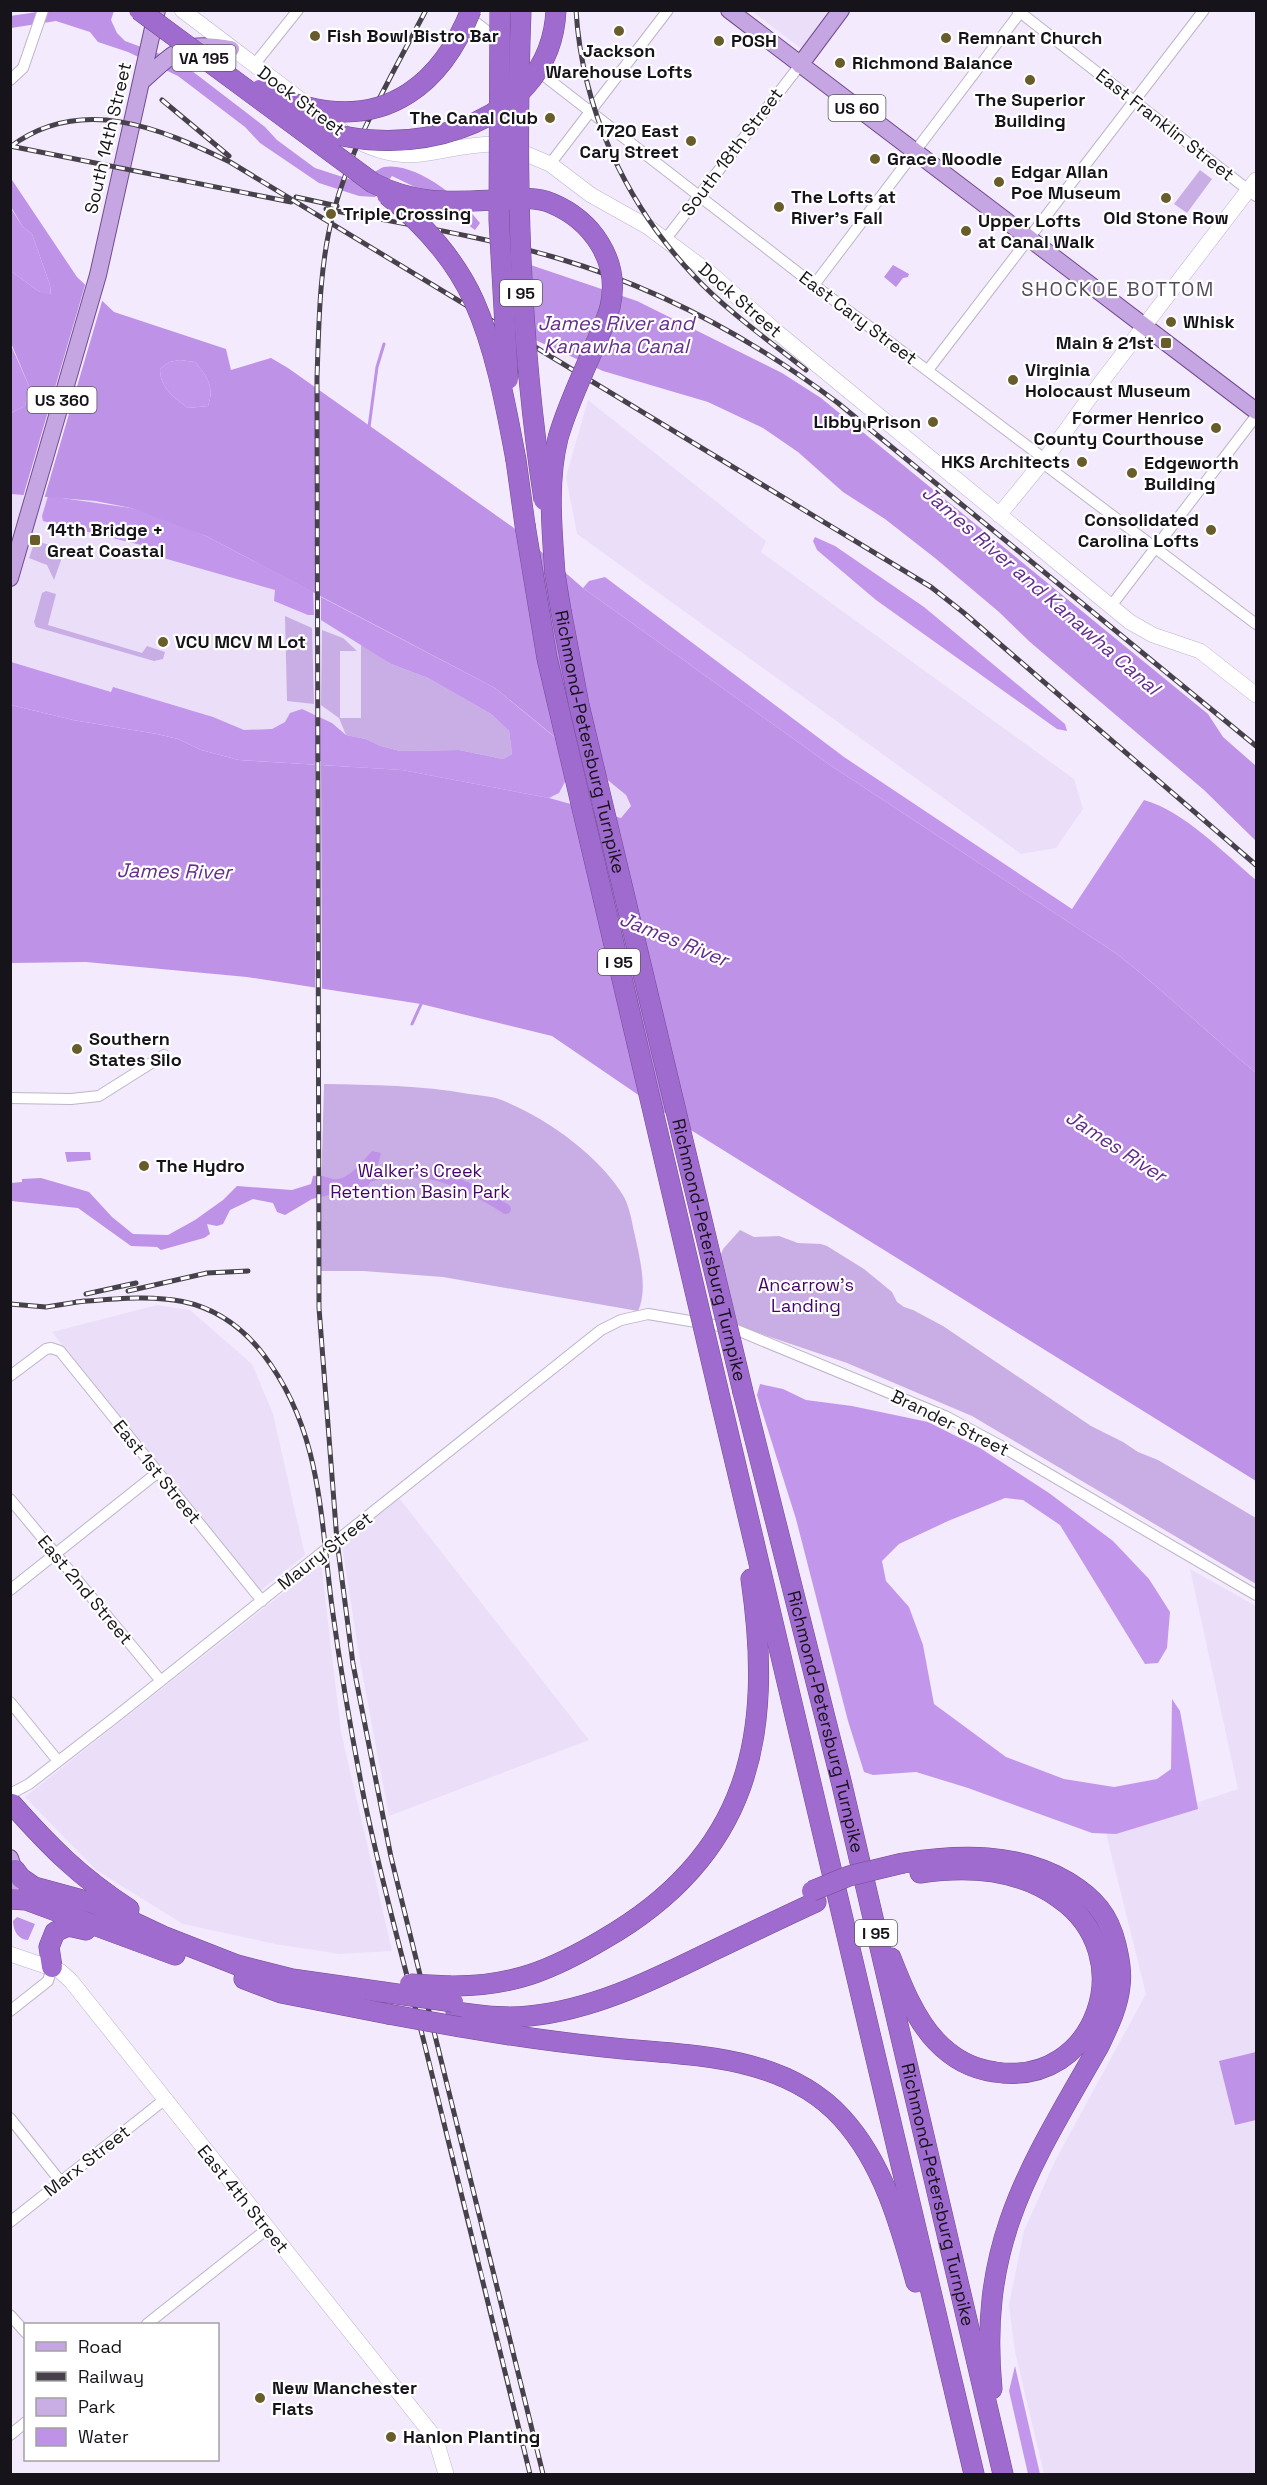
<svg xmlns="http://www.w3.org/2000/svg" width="1267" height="2485" viewBox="0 0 1267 2485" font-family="'Space Grotesk',sans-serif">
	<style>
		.built { fill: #ebdef9 }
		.green { fill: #c9aee5 }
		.forest { fill: #c297eb }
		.water { fill: #be92e7; fill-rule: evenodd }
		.pier { fill: #f4eafe }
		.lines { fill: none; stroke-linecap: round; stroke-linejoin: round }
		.stream { stroke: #be92e7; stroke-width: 3 }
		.canal { stroke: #be92e7; stroke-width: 10 }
		.street-casing { stroke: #bdb4c7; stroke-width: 12 }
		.secondary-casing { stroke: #bdb4c7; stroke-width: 16 }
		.primary-casing { stroke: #704c90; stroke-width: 18 }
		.highway-casing { stroke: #704c90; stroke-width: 21 }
		.street { stroke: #fff; stroke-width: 10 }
		.secondary { stroke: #fff; stroke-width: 15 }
		.primary { stroke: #c6a6e2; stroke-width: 16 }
		.highway { stroke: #a06bcf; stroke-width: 20 }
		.rail-casing { stroke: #47414b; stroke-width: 5 }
		.rail { stroke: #fff; stroke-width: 3; stroke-dasharray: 9; stroke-linecap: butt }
		.highway-bridge-casing { stroke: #704c90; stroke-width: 21; stroke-linecap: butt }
		.highway-bridge { stroke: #a06bcf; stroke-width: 20 }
		.poi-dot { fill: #685d2a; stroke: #fff; stroke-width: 2 }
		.labels { text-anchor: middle; stroke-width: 4.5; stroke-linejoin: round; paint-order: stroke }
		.shield { fill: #fff; stroke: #5d5a5f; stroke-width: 1.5 }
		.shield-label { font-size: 16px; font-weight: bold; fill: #17131a }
		.poi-label { font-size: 18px; font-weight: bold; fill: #17131a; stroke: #fff; text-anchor: start }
		.street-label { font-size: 18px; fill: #17131a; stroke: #fff }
		.park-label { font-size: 18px; fill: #46026c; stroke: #fff }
		.neighbourhood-label { font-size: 20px; letter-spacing: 1.5px; fill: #544c5c; stroke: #fff }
		.water-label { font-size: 20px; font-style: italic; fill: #652d8e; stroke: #fff }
	</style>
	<rect width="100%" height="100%" fill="#f4eafe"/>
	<!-- built -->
	<path class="built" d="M752,11H832L803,50Z
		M588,400L766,541L761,552L1074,779L1083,809L1056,848L1021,854L577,534L566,477Z
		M11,494L95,501L258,563L495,688L626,795L631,807L621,819L590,810L11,705Z
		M157,1305L190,1310L252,1364L273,1414L305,1555L260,1591L52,1332Z
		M399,1498L589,1740L389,1816L360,1661L342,1545Z
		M321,1563L341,1732L392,1951L339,1954L275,1944L183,1924L96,1870L25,1797Z
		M1190,1569L1256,1606V2474H1044L1015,2352L1009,2305L1024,2231L1055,2161L1146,1994L1106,1833L1238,1789Z"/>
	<!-- green -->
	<path class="green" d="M1200,170L1212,179L1187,213L1174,204Z
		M35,541L65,549L54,580L47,565L29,558Z
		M46,591L56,594L48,625L142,653L147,646L165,652L163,659L154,661L36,627L34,622L42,593Z
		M285,616L312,628L314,704L287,701Z
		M322,630L343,638L357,651H340V718H361V644L391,664L428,678L491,714L509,731L512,754L503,759L459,750L400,751L381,746L366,739L346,735L339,718L321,705Z
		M324,1084C372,1085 421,1085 469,1094C478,1095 487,1096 496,1098C541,1114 600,1155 624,1197C630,1208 632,1223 635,1236C640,1259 648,1290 638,1311L443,1277L363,1271H319Z
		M740,1230L754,1237L779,1236L798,1243L821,1244L827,1246L864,1269L892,1292L897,1302L904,1307L913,1310L943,1326L1091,1426L1123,1442L1138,1452L1158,1460L1256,1518V1584L972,1416L847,1363L738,1326L719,1259L723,1249Z"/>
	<!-- forest -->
	<path class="forest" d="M10,207L23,227L32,234L50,285L51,296L38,291L11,271Z
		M10,343L29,386L25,406L11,413Z
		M180,360L195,362C207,377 215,386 208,406L188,408C174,397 160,388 160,369L169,362Z
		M48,496L131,508L170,521L206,536L313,592L314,615H308L274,601L275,590L153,555L141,545L43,521L42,516Z
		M815,537L835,546L924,607L1065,724L1067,731L1057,729L876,600L817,550L813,541Z
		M605,577L844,757L1072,909L1144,800C1184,811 1225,854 1256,880V1073C1209,1034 1165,992 1117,954L830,765L583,588L589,581Z
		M321,597L495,688L557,739L567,778L559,793L549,798L402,770L239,760L201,750L178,739L157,734L73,720L11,705V662L111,692L113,687L213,717L244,730L272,729L285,722L290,713L302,709L332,723L346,735L366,739L381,746L400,751L459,750L503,759L512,754L509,731L491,714L428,678L391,664L321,620Z
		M760,1384L783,1389L806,1400L852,1406L928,1422L980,1448L1049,1493L1113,1541L1149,1579L1170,1612L1167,1648L1158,1663L1145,1664L1060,1525L1023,1500L1005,1498L948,1521L899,1544L882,1561L886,1581L909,1607L923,1645L934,1704L1006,1757L1064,1779L1114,1787L1157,1779L1171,1769L1172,1699L1180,1711L1198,1809L1116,1834L1092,1833L968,1788L916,1772L873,1775L864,1772L848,1721L796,1519L757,1395Z
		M1015,2366L1040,2474H1028L1009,2391Z"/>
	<!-- water -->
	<path class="water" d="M44,11H114L111,20L117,33L125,41L179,61L265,127L277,140L315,168L361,183C368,178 377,169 384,167C415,161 463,200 480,223L475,230L419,189L392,176L375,197L359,196L319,183L260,143L245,127L178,76L128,52L98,42L90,32L56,21L11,28L10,16Z
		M10,177L77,277L114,312L226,349L231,370L271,358L288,368L514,528L583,588L830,765L1117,954C1165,992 1209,1034 1256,1073V1481L678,1122L552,1036L421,1004L247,977L86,962L11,963V705L73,720L157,734L178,739L201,750L239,760L402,770L549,798L621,818L631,806L626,795L495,688L206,536L131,508L95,501L11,494V413L25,406L29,386L11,343V271L38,291L51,295L50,285L32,234L23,227L11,207ZM180,360L195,362C207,377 215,386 208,406L188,408C174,397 160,388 160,369L169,362Z
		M513,259L637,301L782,373L821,398L1208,714L1223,737L1256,766V841L1204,790L1030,642L999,612L935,558L885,519L843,492L798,452L763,428L708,402L603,371L531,338L506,270Z
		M893,265L909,274L908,277L903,278L896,287L884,277Z
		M372,1151L381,1153L376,1173L368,1186L312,1199L285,1215L277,1212L273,1203L253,1199L230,1210L223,1224L217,1226L207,1224L210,1234L204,1238L161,1250L157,1247L131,1246L78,1208L11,1201L10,1183L22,1182V1179L41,1178L89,1192L112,1217L133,1234L168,1235L195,1220L223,1200L237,1186L292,1190L311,1184L313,1176C322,1175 325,1177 333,1179C347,1182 363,1161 372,1151Z
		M65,1152H90L91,1160L67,1162Z
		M17,1917L35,1924L28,1940C18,1940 13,1930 13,1921Z
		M1256,2052V2120L1235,2125L1219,2061Z"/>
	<!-- pier -->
	<path class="pier" d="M86,282L103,298L44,499L23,497Z
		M315,383L319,387L320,599L315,597Z
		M315,761H321L322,992L315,991Z"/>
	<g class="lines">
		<!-- stream -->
		<path class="stream" d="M369,427L377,367L384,344
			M412,1024L422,1002"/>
		<!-- canal -->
		<path class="canal" d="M362,1179C420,1161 457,1179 506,1209"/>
		<defs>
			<path id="street" d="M1017,10L1256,196
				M465,14L522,58
				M254,65L298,10
				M534,68L814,285L1038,454L1048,467L1256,624
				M10,80L23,68L43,10
				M550,164L668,10
				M665,240L800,65
				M814,285L1022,10
				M928,370L1204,10
				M1111,606L1256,416
				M10,1098L71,1099L99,1096L164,1055
				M10,1376L46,1349L51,1348L60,1351L262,1601
				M10,1499L161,1681
				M10,1590L157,1473
				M10,1702L58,1761
				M10,1794L29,1784L118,1715L601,1330L621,1320L648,1314L732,1328L945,1416L1001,1446L1256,1595
				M10,2011L48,1981L52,1967
				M10,2118L61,2182
				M10,2222L164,2100
				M10,2315L26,2333
				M147,2324L267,2229
				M10,2435L26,2422"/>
			<path id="secondary" d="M182,10L351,138C412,171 434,145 495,144L507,146L550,164L591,195L648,227L710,273L777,332L1130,622L1153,635L1200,651L1256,695
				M999,515L1049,454L1093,393L1256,180
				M10,1954L60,1971L71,1981L431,2433L438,2447L446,2474"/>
			<path id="primary" d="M729,10L1256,411
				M800,65L841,10
				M141,82C176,51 182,40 231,49
				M10,578L98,275L157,10
				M10,1858L15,1874L10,1892"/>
			<g id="highway">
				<path d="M516,460L525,525"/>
				<path d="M555,574L561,611"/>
				<path id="s1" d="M743,1392L842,1785L1003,2474"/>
				<path d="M720,1398L974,2474"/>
				<path d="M12,1804C50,1847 80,1877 129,1909"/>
				<path d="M903,1863C959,1854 1017,1852 1068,1882C1094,1898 1109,1915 1116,1945C1119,1958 1122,1972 1120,1986C1118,2007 1108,2027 1099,2046C1030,2167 978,2242 992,2389"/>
				<path d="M15,1870L21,1878L34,1887L93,1903L163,1936L237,1965L292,1979L383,1992"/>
				<path d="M10,1899L26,1900L175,1955"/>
				<path d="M891,1958C902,1986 915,2019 936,2041C952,2058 972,2069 995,2072C1097,2088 1142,1955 1059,1898C1019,1869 967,1866 920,1873"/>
				<path d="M52,1967L49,1947L55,1932L68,1926L86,1930"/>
				<path d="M244,1979L281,1993L388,2014"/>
				<path d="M450,1986C511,1987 552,1970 604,1939C750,1855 774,1736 751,1579"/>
				<path d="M456,2012C480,2015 504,2019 529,2016C591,2010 649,1982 704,1955C742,1937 779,1919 816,1902"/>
				<path d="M460,2027C507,2035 555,2042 604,2047C685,2056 782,2052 842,2118C883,2163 900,2224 916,2282"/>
			</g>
		</defs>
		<!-- street casing -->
		<use href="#street" class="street-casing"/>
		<!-- secondary casing -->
		<use href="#secondary" class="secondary-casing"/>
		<!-- primary casing -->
		<use href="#primary" class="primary-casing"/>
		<!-- highway casing -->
		<use href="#highway" class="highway-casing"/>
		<!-- street -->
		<use href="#street" class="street"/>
		<!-- secondary -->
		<use href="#secondary" class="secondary"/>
		<!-- primary -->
		<use href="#primary" class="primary"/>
		<!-- highway -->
		<use href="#highway" class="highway"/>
		<defs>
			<path id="rail" d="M426,10C391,77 352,142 333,214C319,268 319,323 317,378L319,1308L337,1541L353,1664L391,1857L543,2474
				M576,10C582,110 626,204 694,276C727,311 768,340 806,370
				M162,100L229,156
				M10,146L291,202
				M10,147C81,94 160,128 230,162L931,587L964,613L1256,865
				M296,197L337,206
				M326,209C403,224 482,236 557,258C659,288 753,339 838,403L1256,746
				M128,1291L207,1273L248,1271
				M86,1294L136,1283
				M76,1302C150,1296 211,1287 263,1354C322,1431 320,1516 332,1607C341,1673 352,1738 365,1803C382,1883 404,1963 424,2042C460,2186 495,2330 530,2474
				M10,1304L46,1307L84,1301"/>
		</defs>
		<!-- rail casing -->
		<use href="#rail" class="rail-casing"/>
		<!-- rail -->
		<use href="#rail" class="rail"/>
		<defs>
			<g id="highway-bridge">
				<path d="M139,10L373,183C416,205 450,202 497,200C515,199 533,196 551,203C592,220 621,261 610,307C607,320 600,333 595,345C582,376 567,406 558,438C547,482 552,530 555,574"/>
				<path d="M500,10L499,220L508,379"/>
				<path d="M521,10C515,175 519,337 544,500"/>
				<path d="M260,90C274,98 292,103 307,107C388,127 442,83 471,10"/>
				<path d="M302,122C394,167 551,130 556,10"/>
				<path d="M387,195C422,223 455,259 474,301C496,350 506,407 516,460"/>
				<path d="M525,525L547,658L720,1398"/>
				<path id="s2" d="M561,611L579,705L743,1392"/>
				<path d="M812,1891L849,1876L903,1863"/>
				<path d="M410,1984L450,1986"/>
				<path d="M383,1992L453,2002"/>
				<path d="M388,2014L460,2027"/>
			</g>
		</defs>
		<!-- highway-bridge casing -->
		<use href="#highway-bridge" class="highway-bridge-casing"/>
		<!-- highway-bridge -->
		<use href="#highway-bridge" class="highway-bridge"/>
	</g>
	<!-- markers -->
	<g class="poi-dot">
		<circle cx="619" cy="31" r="6"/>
		<circle cx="315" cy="36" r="6"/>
		<circle cx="946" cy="38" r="6"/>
		<circle cx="719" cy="41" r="6"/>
		<circle cx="840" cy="63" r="6"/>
		<circle cx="1030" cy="80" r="6"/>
		<circle cx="550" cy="118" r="6"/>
		<circle cx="691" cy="141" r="6"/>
		<circle cx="875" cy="159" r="6"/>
		<circle cx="999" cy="182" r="6"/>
		<circle cx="1166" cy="198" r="6"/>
		<circle cx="779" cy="207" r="6"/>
		<circle cx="331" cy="214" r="6"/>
		<circle cx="966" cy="231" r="6"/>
		<circle cx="1171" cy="322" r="6"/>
		<rect x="1160" y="337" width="12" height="12" rx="3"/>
		<circle cx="1013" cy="380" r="6"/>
		<circle cx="933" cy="422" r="6"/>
		<circle cx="1216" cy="428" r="6"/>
		<circle cx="1082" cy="462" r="6"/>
		<circle cx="1132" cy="473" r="6"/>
		<circle cx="1211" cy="530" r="6"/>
		<rect x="29" y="534" width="12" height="12" rx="3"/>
		<circle cx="163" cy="642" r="6"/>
		<circle cx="77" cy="1049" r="6"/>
		<circle cx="144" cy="1166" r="6"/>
		<circle cx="260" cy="2398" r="6"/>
		<circle cx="391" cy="2437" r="6"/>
	</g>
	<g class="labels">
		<!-- shield labels -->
		<g class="shield">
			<rect x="172.5" y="45" width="63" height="26" rx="4.5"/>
			<rect x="828.5" y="95" width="57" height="26" rx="4.5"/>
			<rect x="500" y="280" width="42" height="26" rx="4.5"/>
			<rect x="27.5" y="387" width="69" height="26" rx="4.5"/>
			<rect x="598" y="949" width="42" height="26" rx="4.5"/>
			<rect x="855" y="1920" width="42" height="26" rx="4.5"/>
		</g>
		<g class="shield-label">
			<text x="204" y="64">VA 195</text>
			<text x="857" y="114">US 60</text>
			<text x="521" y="299">I 95</text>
			<text x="62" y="406">US 360</text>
			<text x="619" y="968">I 95</text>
			<text x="876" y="1939">I 95</text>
		</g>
		<!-- poi labels -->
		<g class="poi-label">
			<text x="327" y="42">Fish Bowl Bistro Bar</text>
			<text x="958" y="44">Remnant Church</text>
			<text x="731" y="47">POSH</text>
			<text x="619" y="57" text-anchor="middle">Jackson<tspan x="619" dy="21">Warehouse Lofts</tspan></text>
			<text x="852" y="69">Richmond Balance</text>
			<text x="1030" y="106" text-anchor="middle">The Superior<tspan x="1030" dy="21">Building</tspan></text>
			<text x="538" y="124" text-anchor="end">The Canal Club</text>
			<text x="679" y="137" text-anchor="end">1720 East<tspan x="679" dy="21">Cary Street</tspan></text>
			<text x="887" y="165">Grace Noodle</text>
			<text x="1011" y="178">Edgar Allan<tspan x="1011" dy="21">Poe Museum</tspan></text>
			<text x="791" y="203">The Lofts at<tspan x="791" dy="21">River's Fall</tspan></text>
			<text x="343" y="220">Triple Crossing</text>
			<text x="1166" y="224" text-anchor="middle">Old Stone Row</text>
			<text x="978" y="227">Upper Lofts<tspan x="978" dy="21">at Canal Walk</tspan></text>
			<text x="1183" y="328">Whisk</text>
			<text x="1154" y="349" text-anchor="end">Main &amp; 21st</text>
			<text x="1025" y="376">Virginia<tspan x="1025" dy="21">Holocaust Museum</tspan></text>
			<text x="1204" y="424" text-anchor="end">Former Henrico<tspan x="1204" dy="21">County Courthouse</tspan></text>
			<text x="921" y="428" text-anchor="end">Libby Prison</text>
			<text x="1070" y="468" text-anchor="end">HKS Architects</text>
			<text x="1144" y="469">Edgeworth<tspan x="1144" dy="21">Building</tspan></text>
			<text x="1199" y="526" text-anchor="end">Consolidated<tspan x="1199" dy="21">Carolina Lofts</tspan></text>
			<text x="47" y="536">14th Bridge +<tspan x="47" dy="21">Great Coastal</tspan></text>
			<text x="175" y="648">VCU MCV M Lot</text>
			<text x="89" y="1045">Southern<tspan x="89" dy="21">States Silo</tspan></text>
			<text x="156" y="1172">The Hydro</text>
			<text x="272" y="2394">New Manchester<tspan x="272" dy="21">Flats</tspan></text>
			<text x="403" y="2443">Hanlon Planting</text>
		</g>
		<!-- street labels -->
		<g class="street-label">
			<text transform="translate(301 101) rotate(37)" y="6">Dock Street</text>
			<text transform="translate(1165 125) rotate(38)" y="6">East Franklin Street</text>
			<text transform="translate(108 138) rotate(-77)" y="6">South 14th Street</text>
			<text transform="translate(732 152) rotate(-53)" y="6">South 18th Street</text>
			<text transform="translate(740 300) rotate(41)" y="6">Dock Street</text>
			<text transform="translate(858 318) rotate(37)" y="6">East Cary Street</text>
			<text dy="6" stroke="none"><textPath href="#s2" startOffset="134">Richmond-Petersburg Turnpike</textPath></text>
			<text dy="6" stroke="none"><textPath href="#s2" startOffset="656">Richmond-Petersburg Turnpike</textPath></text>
			<text transform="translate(950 1423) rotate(26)" y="6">Brander Street</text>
			<text transform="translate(157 1472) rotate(51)" y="6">East 1st Street</text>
			<text transform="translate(325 1551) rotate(-38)" y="6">Maury Street</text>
			<text transform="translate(85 1590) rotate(50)" y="6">East 2nd Street</text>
			<text dy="6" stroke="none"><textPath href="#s1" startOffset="340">Richmond-Petersburg Turnpike</textPath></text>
			<text transform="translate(87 2161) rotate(-38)" y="6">Marx Street</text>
			<text dy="6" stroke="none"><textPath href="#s1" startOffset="826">Richmond-Petersburg Turnpike</textPath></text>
			<text transform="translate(243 2199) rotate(51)" y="6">East 4th Street</text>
		</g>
		<!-- park labels -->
		<g class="park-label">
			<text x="420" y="1177">Walker's Creek<tspan x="420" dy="21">Retention Basin Park</tspan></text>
			<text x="806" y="1291">Ancarrow's<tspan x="806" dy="21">Landing</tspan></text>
		</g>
		<!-- neighbourhood labels -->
		<g class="neighbourhood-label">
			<text x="1118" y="296">SHOCKOE BOTTOM</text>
		</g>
		<!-- water labels -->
		<g class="water-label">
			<text x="616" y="330">James River and<tspan x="616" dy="23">Kanawha Canal</tspan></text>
			<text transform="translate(1041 590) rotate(41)" y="7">James River and Kanawha Canal</text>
			<text transform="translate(174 871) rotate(1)" y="7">James River</text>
			<text transform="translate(674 939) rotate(22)" y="7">James River</text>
			<text transform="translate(1116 1146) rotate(33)" y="7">James River</text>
		</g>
	</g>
	<!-- border -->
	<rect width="1267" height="2485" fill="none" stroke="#17131a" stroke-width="24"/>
	<!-- legend -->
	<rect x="24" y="2323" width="195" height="138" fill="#ffffff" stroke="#a2a1a3" stroke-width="1.5"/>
	<rect x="36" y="2342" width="30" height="9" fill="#c6a6e2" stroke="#a2a1a3" stroke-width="1.5"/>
	<text x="78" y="2353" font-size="18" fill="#17131a">Road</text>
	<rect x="36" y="2372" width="30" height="9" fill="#47414b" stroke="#a2a1a3" stroke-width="1.5"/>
	<text x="78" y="2383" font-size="18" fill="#17131a">Railway</text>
	<rect x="36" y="2398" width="30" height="18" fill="#c9aee5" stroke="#a2a1a3" stroke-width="1.5"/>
	<text x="78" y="2413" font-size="18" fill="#17131a">Park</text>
	<rect x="36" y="2428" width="30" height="18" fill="#be92e7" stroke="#a2a1a3" stroke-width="1.5"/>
	<text x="78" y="2443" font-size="18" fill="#17131a">Water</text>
</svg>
